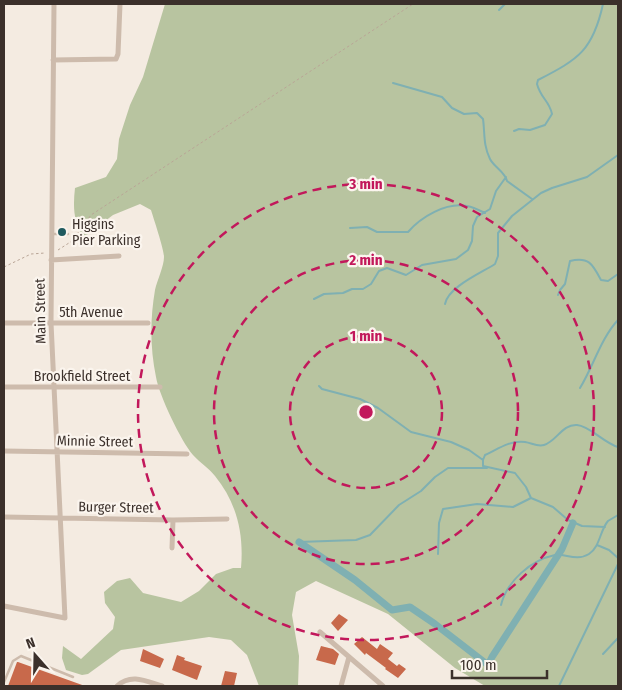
<svg xmlns="http://www.w3.org/2000/svg" width="622" height="690" viewBox="0 0 622 690" font-family="'Fira Sans Condensed',sans-serif">
	<style>
		.green { fill: #b8c4a0 }
		.lines { fill: none; stroke-linecap: round; stroke-linejoin: round }
		.stream { stroke: #7fb0b2; stroke-width: 2 }
		.canal { stroke: #7fb0b2; stroke-width: 7 }
		.building { fill: #c8694b }
		.path { stroke: #b9a596; stroke-width: 1; stroke-dasharray: 2.5 2.5; stroke-linecap: butt }
		.lane { stroke: #cdbbac; stroke-width: 2.5 }
		.street { stroke: #cdbbac; stroke-width: 5 }
		.ring { fill: none; stroke: #c2185b; stroke-width: 2.5; stroke-dasharray: 9 6 }
		.poi-dot { fill: #1f5a5e; stroke: #fbf5ee; stroke-width: 2 }
		.labels { text-anchor: middle; stroke-width: 4.5; stroke-linejoin: round; paint-order: stroke }
		.poi-label { font-size: 14px; fill: #3b302b; stroke: #fbf5ee; text-anchor: start }
		.street-label { font-size: 14px; fill: #3b302b; stroke: #fbf5ee }
		.centre { fill: #c2185b; stroke: #fbf5ee; stroke-width: 2.5 }
		.ring-label { font-size: 15px; text-anchor: middle; font-weight: bold; fill: #c2185b; stroke: #fbf5ee; stroke-width: 4.5; stroke-linejoin: round; paint-order: stroke }
	</style>
	<rect width="100%" height="100%" fill="#f4ebe1"/>
	<!-- green -->
	<path class="green" d="M165,4H618V686H485L455,668L388,614L316,581L296,592L292,615L299,656L298,686H259L247,655L231,640L209,637L121,650L88,674L82,675L66,670L62,658L63,646L81,659L113,629L115,617L105,603L104,592L117,581L130,578L143,593L181,602L199,591L216,574L233,568H241C244,534 237,503 215,476C209,468 200,463 193,455C181,441 159,395 156,377C150,348 150,319 155,290C157,281 164,266 164,257C164,249 154,220 151,210L140,204L113,215L84,237C73,222 73,206 75,188L106,177L117,159L119,139L130,105L143,77Z"/>
	<g class="lines">
		<!-- stream -->
		<path class="stream" d="M499,10L505,4
			M393,83L442,97L452,108L464,114L477,113L483,119C485,133 483,145 490,159C494,167 505,172 507,181L532,199
			M514,131L519,129L530,130L545,125L552,114C549,100 541,99 537,84L538,80C579,59 593,50 603,4
			M350,228L367,227L377,232H408C421,217 446,202 467,206C473,207 479,210 485,213
			M558,295L560,290L565,284L570,261C589,256 593,265 601,280L608,281L618,274
			M314,299L324,294L343,293L352,289H363L371,284L379,271L387,268L406,275L422,265L456,259L468,250L472,241L473,226L477,217L490,209L496,191L506,177
			M445,304C448,287 481,273 495,264L498,256V233L512,216L541,193L552,188L587,177L618,155
			M319,386L322,389L360,399L378,408L411,432L451,442L469,450L483,460V466L515,473L526,487L531,498L553,507L568,520L582,526L605,527
			M580,388C593,367 601,338 618,320
			M483,460L485,455C498,449 510,440 525,442C532,443 537,447 544,445C557,441 562,424 577,425C590,426 604,443 618,447
			M299,542L356,540L370,535L399,505L421,491L435,477L448,468H487
			M597,545L609,550L618,558
			M438,554L439,523L443,509L477,504L513,507L531,498
			M501,605C507,581 531,560 555,555C565,553 576,562 589,554C600,547 600,530 608,521C611,519 615,517 618,515
			M603,654L618,638
			M559,686L618,564"/>
		<!-- canal -->
		<path class="canal" d="M299,542L355,580L392,610L410,607L435,624L488,665L492,657L562,549L573,523"/>
	</g>
	<!-- building -->
	<path class="building" d="M339,614L348,620L338,631L331,623Z
		M362,637L377,649L380,644L393,653L388,659L397,666L399,664L406,669L398,678L385,669L386,668L366,653L365,655L354,644Z
		M321,646L333,649L339,654L335,665L316,660Z
		M143,649L164,659L160,668L140,661Z
		M177,655L185,658L184,660L202,666L197,680L172,670Z
		M17,662H18L85,686H8Z
		M225,671L237,673L234,686H221Z"/>
	<g class="lines">
		<!-- path -->
		<path class="path" d="M58,250L72,241L91,215L413,4
			M4,267L31,254L45,253"/>
		<!-- lane -->
		<path class="lane" d="M53,234H68
			M4,682L13,661L21,656L73,677"/>
		<!-- street -->
		<path class="street" d="M53,60L116,59L118,54L120,4
			M51,260L119,256
			M4,323H148
			M4,387H160
			M4,451L187,454
			M4,517L173,520L227,519
			M172,548L173,520
			M4,606L65,618L51,323L54,4
			M320,632L383,686
			M117,686C131,673 146,681 162,686
			M341,686L349,657"/>
	</g>
	<!-- distance rings -->
	<g class="ring">
		<circle cx="366" cy="412" r="76"/>
		<circle cx="366" cy="412" r="152"/>
		<circle cx="366" cy="412" r="228"/>
	</g>
	<!-- markers -->
	<circle class="poi-dot" cx="62" cy="232" r="5"/>
	<g class="labels">
		<!-- poi labels -->
		<g class="poi-label">
			<text x="72" y="229">Higgins<tspan x="72" dy="16">Pier Parking</tspan></text>
		</g>
		<!-- street labels -->
		<g class="street-label">
			<text transform="translate(40 311) rotate(-91)" y="5">Main Street</text>
			<text x="91" y="317">5th Avenue</text>
			<text x="82" y="381">Brookfield Street</text>
			<text transform="translate(95 441) rotate(1)" y="5">Minnie Street</text>
			<text transform="translate(116 507) rotate(1)" y="5">Burger Street</text>
		</g>
	</g>
	<circle cx="366" cy="412" r="8" class="centre"/>
	<g class="ring-label">
		<text x="366" y="189">3 min</text>
		<text x="366" y="265">2 min</text>
		<text x="366" y="341">1 min</text>
	</g>
	<!-- border -->
	<rect width="622" height="690" fill="none" stroke="#3b302b" stroke-width="10"/>
	<!-- north arrow -->
	<g transform="translate(35 655) rotate(340)" stroke="#fbf5ee" stroke-width="4" paint-order="stroke">
	<path d="M0-4L9 19L0 12L-9 19Z" fill="#3b302b"/>
	<text y="-8" font-size="14" font-weight="bold" text-anchor="middle" fill="#3b302b">N</text>
	</g>
	<!-- scale -->
	<path d="M452 670v8h95v-8" fill="none" stroke="#3b302b" stroke-width="2.5"/>
	<text x="460" y="670" font-size="15" fill="#3b302b" stroke="#fbf5ee" stroke-width="4" paint-order="stroke">100 m</text>
</svg>
